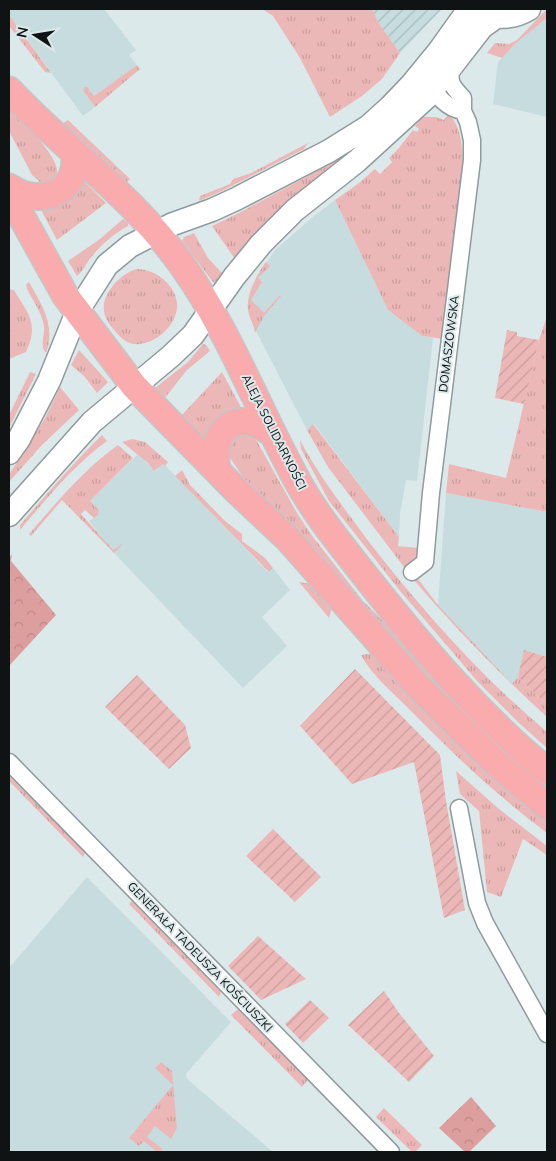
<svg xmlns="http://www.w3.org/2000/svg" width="556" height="1161" viewBox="0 0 556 1161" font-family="Mulish,sans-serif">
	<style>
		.built { fill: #c6dcdf }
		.industrial { fill: url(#industrial-furrows) }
		.grass { fill: url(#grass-tufts) }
		.forest { fill: url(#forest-crowns) }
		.garden { fill: url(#garden-furrows) }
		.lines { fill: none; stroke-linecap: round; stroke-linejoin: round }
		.street-casing { stroke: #909b9d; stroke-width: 19 }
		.secondary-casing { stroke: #909b9d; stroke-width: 25 }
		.primary-casing { stroke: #c5c6c7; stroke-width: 29 }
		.street { stroke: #fff; stroke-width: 16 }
		.secondary { stroke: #fff; stroke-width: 22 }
		.primary { stroke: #faabad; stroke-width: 26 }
		.labels { text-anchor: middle; stroke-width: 4; stroke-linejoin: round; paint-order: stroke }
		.street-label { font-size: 12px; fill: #0f1314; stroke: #dce9eb }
	</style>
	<defs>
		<pattern id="industrial-furrows" width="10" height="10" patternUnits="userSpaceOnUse" patternTransform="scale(1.25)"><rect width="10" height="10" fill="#c6dcdf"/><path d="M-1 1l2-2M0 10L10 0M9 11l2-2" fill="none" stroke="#a9bcbe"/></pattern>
		<pattern id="grass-tufts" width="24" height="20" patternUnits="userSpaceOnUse" patternTransform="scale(1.25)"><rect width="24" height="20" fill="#ecb8b7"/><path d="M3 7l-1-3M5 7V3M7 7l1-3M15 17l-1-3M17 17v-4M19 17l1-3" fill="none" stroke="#c99d9c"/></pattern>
		<pattern id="forest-crowns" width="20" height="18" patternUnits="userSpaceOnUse" patternTransform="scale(1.25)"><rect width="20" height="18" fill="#dd9f9e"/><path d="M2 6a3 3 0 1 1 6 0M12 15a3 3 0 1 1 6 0" fill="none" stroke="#bc8887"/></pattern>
		<pattern id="garden-furrows" width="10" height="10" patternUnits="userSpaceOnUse" patternTransform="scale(1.25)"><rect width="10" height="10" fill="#ecb8b7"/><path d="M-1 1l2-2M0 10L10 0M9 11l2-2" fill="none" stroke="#c99d9c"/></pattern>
	</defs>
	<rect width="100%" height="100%" fill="#dce9eb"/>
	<!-- built -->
	<path class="built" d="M9,9H104L136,50L129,55L137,65L94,96L90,100L95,107L83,116L9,15Z
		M547,18V117L493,104L498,62L516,43Z
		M335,200L388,310L422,336L433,338L417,481L406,480L400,514L399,537L314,424L307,430L256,331L249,310V301L259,274L275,250L314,216Z
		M138,454L155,471L163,463L268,572L273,568L290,590L262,617L287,646L243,688L114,553L89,521L98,515L99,510L90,501Z
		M446,493L547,512V657L525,651L518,677L512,685L438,605Z
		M87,877L231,1022L186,1074L187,1079L273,1152H9V968Z"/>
	<!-- industrial -->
	<path class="industrial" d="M372,9H442L400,53L378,22Z"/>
	<!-- grass -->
	<path class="grass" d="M262,9H372L378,22L400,53L382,79L362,96L330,117L300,58L273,16Z
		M547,9V18L516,43L502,58L487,53L495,43L509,44L517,40Z
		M9,15L51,73L45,72L9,26Z
		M137,65L140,69L95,107L83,90L85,87H87L94,96Z
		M9,107C20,118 58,156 57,171C57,176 54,178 51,182L41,183L32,175L9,131Z
		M448,114C461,125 462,145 463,161L443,339L422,336L388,310L335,200L359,183L375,169L380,174L392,162L389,158L398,149L413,130L417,132L419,129L415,126L423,117H436L444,120Z
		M68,120L130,179L125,184L62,124Z
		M308,143L304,149L222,191L199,201L200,196L230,184L233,179L251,173Z
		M347,155L235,259L212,226L239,213Z
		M80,177L106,203L57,240L40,208Z
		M123,219L128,223V226C112,235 100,246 89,260C85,266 82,272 77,276L68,261L100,239Z
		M194,233L208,258L223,274L217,283L213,282L182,241L184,237Z
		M266,262L270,266L258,278L262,282L251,300L264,313L280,295L281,296L264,316L255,333C254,325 249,318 248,310C246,294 257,274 266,262Z
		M137,269C155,269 175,284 177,303C179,325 154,346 134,344C126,343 120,337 115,331C110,325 105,319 104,311C101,294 121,273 137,269Z
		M29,282C42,305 56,326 46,353C39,346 45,336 44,326C42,313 33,301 27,289L26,285Z
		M9,289L14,290C29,315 39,323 26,352L9,359Z
		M547,316V512L446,493L449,464L506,478L539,340Z
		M203,344L206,345L210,351L187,370L164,399L155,390V388L188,362Z
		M79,350L108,382L97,393L84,376L71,365Z
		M30,372L36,374L9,428V415Z
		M222,372L242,409C227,415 210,420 205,437L202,438L181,416Z
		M60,387L79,410L42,445L9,482V474L23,454L45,418Z
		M313,424L399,537L398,546L418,548L415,565L407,571L328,467L307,430Z
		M239,434L254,436L297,513L310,533L363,601L547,782V794L481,735L247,483L228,455L230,440Z
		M102,435L107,441C73,466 47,498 20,530V525C47,494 73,463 102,435Z
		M132,439L145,442L168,462L165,466L163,464L154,471L148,463L122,442Z
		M300,440C319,476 342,505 366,538C420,608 479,675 547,732V748L520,724L478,682L401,592L329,501L301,449Z
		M118,445L133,458L90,501L99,510L98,515L94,518L85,510L81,514L113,550L122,544V545L114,553L62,500L31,536L29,534C57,502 83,470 118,445Z
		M182,470L190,485L225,521L242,534V541L265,558L273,568L269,572L175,476Z
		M415,575L438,605L512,684L518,677L547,705V717C499,673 455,628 413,579Z
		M299,582L311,584L332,608L329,618Z
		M373,653L520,797L547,819V833C496,795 451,752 407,707C391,691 371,674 361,655Z
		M456,771L499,809L547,846V855L523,839L501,897L487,892L479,811L460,794Z
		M9,776L83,850L85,853L83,857L9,781Z
		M132,901L221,992L219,997L129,904Z
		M238,1009L308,1080L302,1087L231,1015Z
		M161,1062L172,1071L177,1128L171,1139L155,1126L147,1137L163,1149L157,1152L144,1141L139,1146L129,1138L173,1085L155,1068Z
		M384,1108L422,1145L415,1152H412L376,1117Z"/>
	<!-- forest -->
	<path class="forest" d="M12,554L11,561L56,615L9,666V558Z
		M471,1097L496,1126L469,1152H465L439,1128Z"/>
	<!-- garden -->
	<path class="garden" d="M507,330L517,332V336L539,340L524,404L495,398Z
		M524,650L547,657V705L518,677Z
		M355,669L440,755L446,801L465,910L444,918L414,762L352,784L300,726Z
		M137,675L185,725L191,748L169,769L105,707Z
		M273,829L321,877L295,902L246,856Z
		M258,936L306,979L261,1000L228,966Z
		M384,991L399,1013L434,1056L409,1082L348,1025Z
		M310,1000L329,1018L303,1043L285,1024Z"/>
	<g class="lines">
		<defs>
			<path id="street" d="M432,80C433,96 449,109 463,111
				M412,572L425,562L431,493L472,160V140L468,122L463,111V98C452,86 449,84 451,67
				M9,762L391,1152
				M459,808L477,903L485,923L547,1034"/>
			<path id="secondary" d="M482,11C497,20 514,18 529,9
				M9,453L19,439L49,381L77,312L107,265L130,246L173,224L212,210L236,199L329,151L369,126L390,107L412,84L439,51L469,9
				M9,515L92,422L171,356L193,335L234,277L261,244L295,210L357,161L426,98L451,67L482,27L496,17"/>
			<path id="primary" d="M9,90C65,150 134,197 182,265C230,332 258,410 298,482C318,518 345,550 370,582C424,650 480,716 547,771
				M9,187C14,190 20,194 27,195C57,202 79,183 74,152
				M9,194L65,295L134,386L237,491L288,539L416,684L495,762L547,806
				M217,470C216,463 215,456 216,449C222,415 250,416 273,434"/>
		</defs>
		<!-- street casing -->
		<use href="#street" class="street-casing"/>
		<!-- secondary casing -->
		<use href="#secondary" class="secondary-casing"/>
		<!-- primary casing -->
		<use href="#primary" class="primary-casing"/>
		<!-- street -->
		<use href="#street" class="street"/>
		<!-- secondary -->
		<use href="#secondary" class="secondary"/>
		<!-- primary -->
		<use href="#primary" class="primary"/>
	</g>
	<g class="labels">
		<!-- street labels -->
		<g class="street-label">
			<text transform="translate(449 344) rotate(-83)" y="4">DOMASZOWSKA</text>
			<text transform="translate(274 432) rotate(63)" y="4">ALEJA SOLIDARNOŚCI</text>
			<text transform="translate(200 957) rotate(46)" y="4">GENERAŁA TADEUSZA KOŚCIUSZKI</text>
		</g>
	</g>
	<!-- border -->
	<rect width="556" height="1161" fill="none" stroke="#0f1314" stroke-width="20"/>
	<!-- north arrow -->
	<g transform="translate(35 35) rotate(282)" stroke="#dce9eb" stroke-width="4" paint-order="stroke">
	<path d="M0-4L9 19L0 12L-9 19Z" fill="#0f1314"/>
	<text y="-8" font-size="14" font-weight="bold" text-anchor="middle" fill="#0f1314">N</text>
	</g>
</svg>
